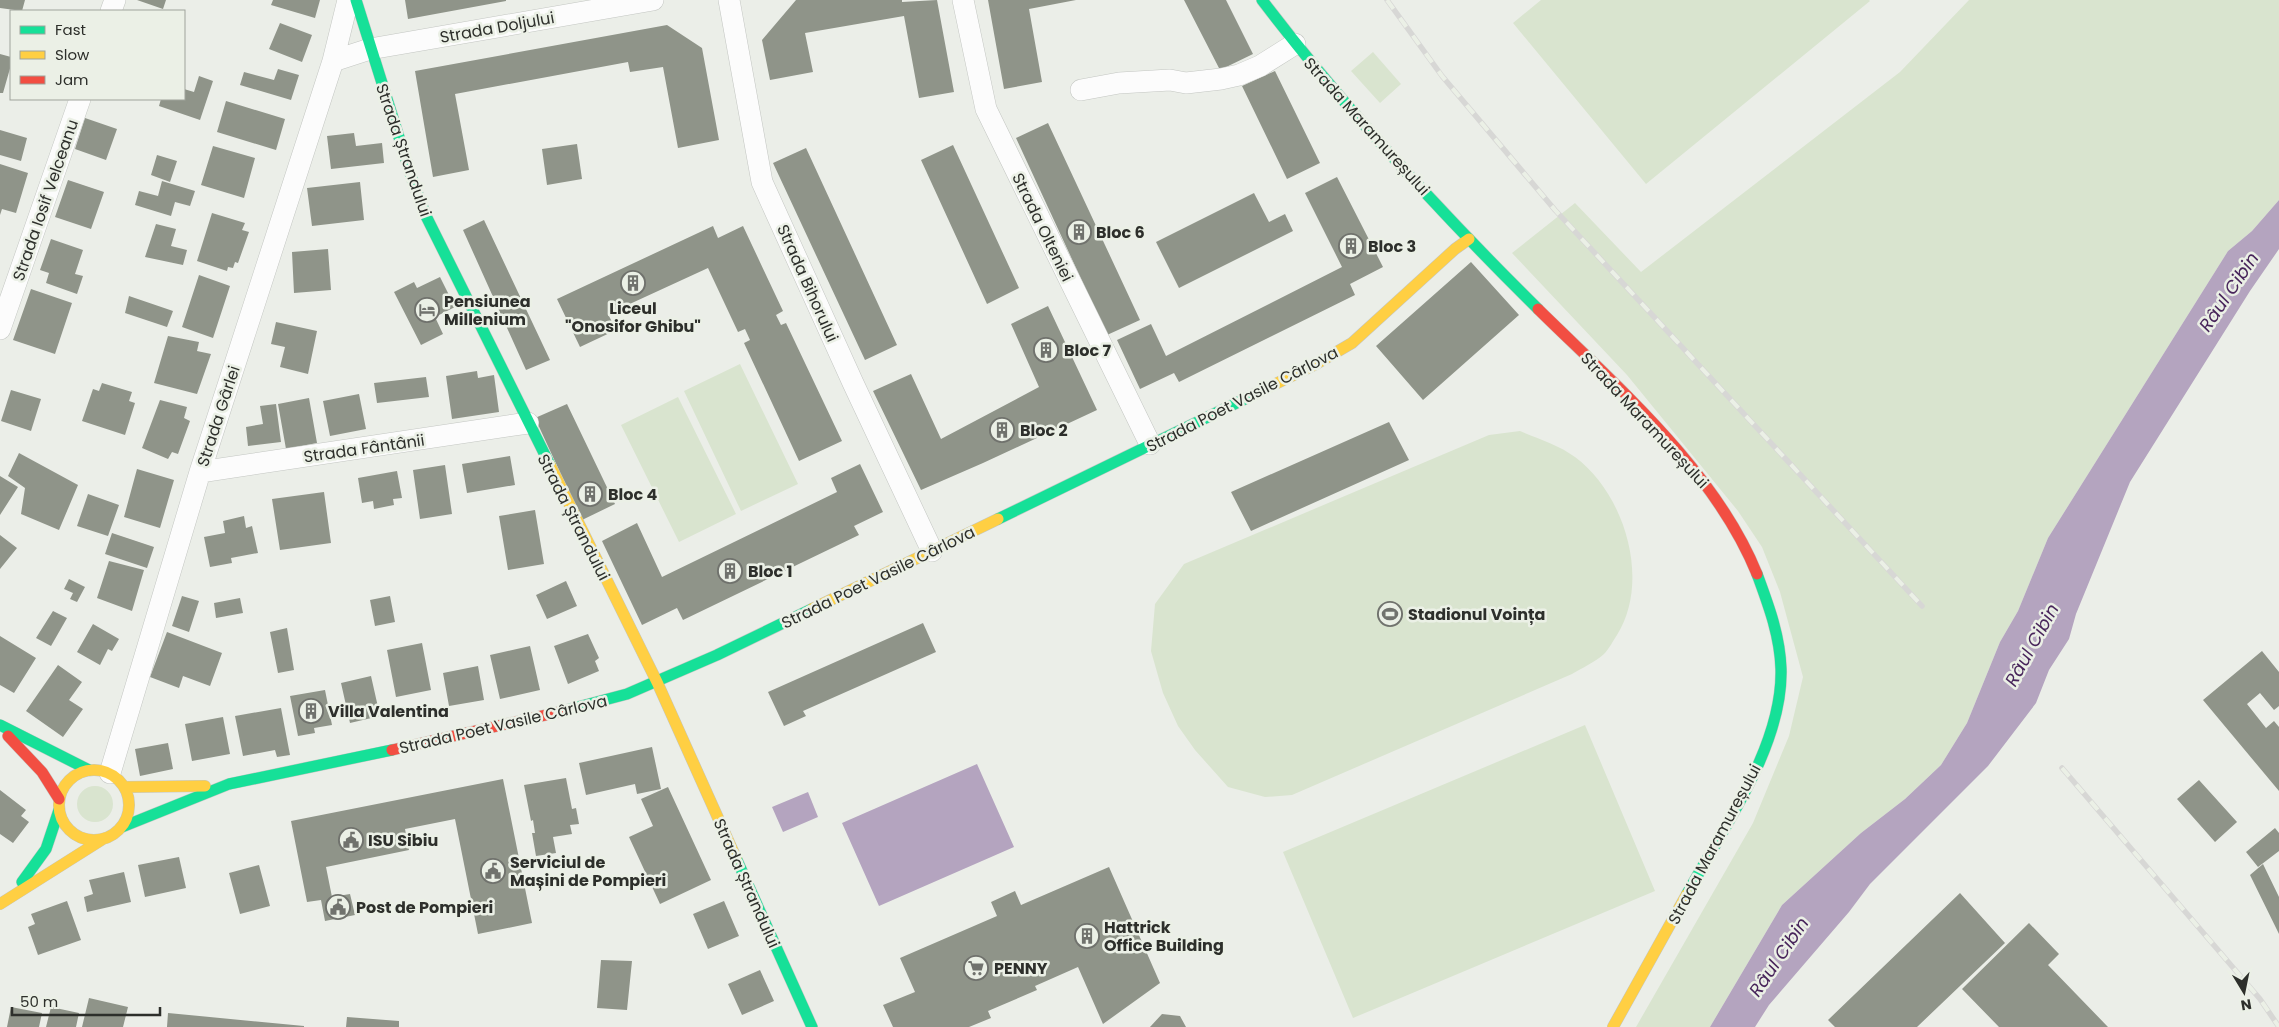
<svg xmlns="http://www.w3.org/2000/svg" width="2279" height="1027" viewBox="0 0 2279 1027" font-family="Poppins,sans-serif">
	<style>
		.green { fill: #d9e4cf }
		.water { fill: #b4a4bf }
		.building { fill: #8f9489 }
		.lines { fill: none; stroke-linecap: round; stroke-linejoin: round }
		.street-casing { stroke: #c3c6c2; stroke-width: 22 }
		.fast-casing { stroke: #c3c6c2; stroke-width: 12 }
		.slow-casing { stroke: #c3c6c2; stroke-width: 12 }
		.jam-casing { stroke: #c3c6c2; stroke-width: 12 }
		.street { stroke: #fcfcfc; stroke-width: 21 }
		.fast { stroke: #16e098; stroke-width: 11 }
		.slow { stroke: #ffcf43; stroke-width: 11 }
		.jam { stroke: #f24e42; stroke-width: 11 }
		.rail-casing { stroke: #d7d7d5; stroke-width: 5.5 }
		.rail { stroke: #ebf0e6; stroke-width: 4; stroke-dasharray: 11; stroke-linecap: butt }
		.labels { text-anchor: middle; stroke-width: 5; stroke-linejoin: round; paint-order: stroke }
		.street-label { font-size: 16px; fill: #2d2f2b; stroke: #ebf0e6 }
		.poi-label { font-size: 16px; font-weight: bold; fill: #2d2f2b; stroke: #ebf0e6; text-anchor: start }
		.water-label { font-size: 18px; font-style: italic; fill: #48255b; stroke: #ebf0e6 }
	</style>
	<rect width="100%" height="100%" fill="#ebeee8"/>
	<!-- green -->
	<path class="green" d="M1541,0H1869L1870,1L1646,184L1513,23Z
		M1969,0H2279V200L2252,231L2228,251L2048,538L2018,611L2000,642L1967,723L1941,765L1905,799L1861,833L1782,905L1710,1027H1636L1753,823L1789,736L1803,677L1780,592L1762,547L1738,511L1627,375L1512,253L1575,203L1641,272L1900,72Z
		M1373,52L1401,84L1380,103L1351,71Z
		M740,364L798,484L741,511L684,391Z
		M678,397L736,514L679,542L621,425Z
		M1520,431C1539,439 1559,445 1575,457C1625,494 1651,581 1617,635C1613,641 1609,649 1604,654C1595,662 1582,668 1572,674L1292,795L1265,797L1228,787L1195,750L1178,726L1163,693L1151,651L1155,604L1184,564L1489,435Z
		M1585,725L1655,891L1353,1018L1283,852Z
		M77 804a18 18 0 1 1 36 0a18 18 0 1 1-36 0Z"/>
	<!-- water -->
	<path class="water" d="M2279,200V249L2250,291L2130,482L2076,614L2069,639L2049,670L2036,703L1988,766L1870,884L1849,912L1769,1005L1755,1027H1710L1782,905L1861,833L1905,799L1941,765L1967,723L2000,642L2018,611L2048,538L2228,251L2252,231Z
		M977,764L1014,847L879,906L842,823Z
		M808,792L818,817L783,832L772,807Z"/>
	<!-- building -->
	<path class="building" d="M0,0H25L22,11L0,8Z
		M137,0H166L163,9Z
		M273,0H320L315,18L271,5Z
		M405,0H506V1L408,19Z
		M796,0H902V2L937,0L954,92L919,98L904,16L805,33L813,72L770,80L762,40Z
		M988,0H1076L1029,9L1042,82L1004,89Z
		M1184,0H1226L1253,54L1220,70Z
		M280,23L312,35L302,62L269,49Z
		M667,25L702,48L719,140L678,148L663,67L630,72L628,62L455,94L469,170L433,177L415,71Z
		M0,54L11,57V65L3,93H0Z
		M278,69L299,75L291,100L240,85L244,72L274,80Z
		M1275,71L1320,163L1287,179L1242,86Z
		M199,76L213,81L200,120L159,106L161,99H184V89L194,92Z
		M226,101L285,119L276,150L217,132Z
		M85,118L117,129L106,160L75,149Z
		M1048,123L1140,320L1107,335L1016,138Z
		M0,130L27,138L21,161L0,155Z
		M354,133L356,146L382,143L384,163L331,169L327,136Z
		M577,144L582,179L547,185L542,149Z
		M953,145L1019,288L987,304L921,160Z
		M213,146L255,158L244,198L201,185Z
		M806,148L897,345L865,360L773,163Z
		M157,155L177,161L170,182L151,175Z
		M0,164L28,173L16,213L2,209L0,215Z
		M1337,177L1383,267L1350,284L1355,295L1179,382L1174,373L1140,389L1117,340L1151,324L1166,356L1342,267L1305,193Z
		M68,180L104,192L91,229L55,217Z
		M162,181L195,191L190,206L175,202L171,216L135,205L139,191L158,196Z
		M360,182L364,220L312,226L307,188Z
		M1254,193L1269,222L1285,214L1293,231L1179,288L1156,242Z
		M212,213L245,223L242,230L249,232L238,263L235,262L233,268L228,267L227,271L197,261Z
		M484,220L550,360L526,370L463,230Z
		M156,224L176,229L171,246L187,250L183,265L145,257Z
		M713,226L718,238L743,226L783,311L776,315L781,325L786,323L842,441L799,461L744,343L750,340L745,329L738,332L708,268L608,314L616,330L580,347L557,299Z
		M51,239L83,250L75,274L83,276L77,294L46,283L49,273L40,270Z
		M328,249L331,290L294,293L292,252Z
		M1471,262L1519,315L1423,400L1376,346Z
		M199,275L230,286L213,338L182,327Z
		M440,277L455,307L435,317L443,334L421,345L394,292L414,282L417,288Z
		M31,289L72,303L55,354L13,340Z
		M129,296L173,311L167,327L125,313Z
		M1048,306L1097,410L983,463L921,490L873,391L911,374L941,439L1039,387L1011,324Z
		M276,322L317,331L308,374L280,367L285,347L271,344Z
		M168,336L199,342L197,351L211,354L197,394L154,383Z
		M477,371L478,378L494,375L499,412L452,419L446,376Z
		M426,377L429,397L377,403L374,383Z
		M102,383L132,392L129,401L135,403L125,435L82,421L93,389L99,391Z
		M11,390L41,399L31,431L1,421Z
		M359,394L366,429L330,436L323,401Z
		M309,398L317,443L286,449L278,404Z
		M160,400L187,407L184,418L190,421L178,454L172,452L168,459L142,448Z
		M276,404L281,442L248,446L246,427L263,424L260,406Z
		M567,404L615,504L582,520L535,418Z
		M1389,422L1409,460L1251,531L1231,492Z
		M19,453L78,485L59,530L21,514L25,488L8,476Z
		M510,456L515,485L467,493L462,464Z
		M860,464L883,512L854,526L859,535L683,620L677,608L642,625L602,541L637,523L662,577L837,492L831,478Z
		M445,465L452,514L420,519L413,470Z
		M137,469L174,480L160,528L124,517Z
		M397,471L402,498L393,499L394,505L374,509L373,501L362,503L358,478Z
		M0,476L18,487L0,515Z
		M324,492L331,543L280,550L272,499Z
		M88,494L119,505L108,536L77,526Z
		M535,510L544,564L508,570L499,516Z
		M244,516L246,528L252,526L258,553L231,558L232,563L210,567L204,537L225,533L223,521Z
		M112,533L154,547L147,568L105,554Z
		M0,535L17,548L0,569Z
		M109,561L144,570L132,611L97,598Z
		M69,579L85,587L77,602L70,599L73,593L64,589Z
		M566,581L577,606L547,619L536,595Z
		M182,596L199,601L189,632L172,626Z
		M390,596L395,622L375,626L370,600Z
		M240,598L243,613L216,618L214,603Z
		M53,611L67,618L51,646L36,638Z
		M923,623L936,652L803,711L806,716L784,726L768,692Z
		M93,624L119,639L112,651L108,649L100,665L77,652Z
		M287,628L294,670L278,673L270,632Z
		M167,632L222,653L210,686L183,676L179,688L150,677Z
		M588,634L599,658L595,661L599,671L568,684L554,646Z
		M0,636L36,658L14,693L0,685Z
		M422,643L431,690L396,697L387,650Z
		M530,646L540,690L500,699L490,655Z
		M2262,651L2279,672V706L2274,710L2260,693L2247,704L2266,728L2274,721L2279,727V791L2203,700Z
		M58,665L82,682L69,700L83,709L63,737L26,711Z
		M478,666L484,700L449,706L443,673Z
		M371,676L380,716L350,723L341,683Z
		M325,690L332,725L314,728L315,733L298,736L290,696Z
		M281,708L290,755L277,757L275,750L243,756L235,716Z
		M223,717L230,754L192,761L185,724Z
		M168,743L173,769L140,776L135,749Z
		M652,747L661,789L637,794L635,784L586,795L579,763Z
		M566,778L572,809L576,808L579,824L570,825L572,834L553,837L556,853L536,856L532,833H535L533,820L531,821L524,785Z
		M503,779L532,923L478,934L455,819L405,829L409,850L326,867L332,897L350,894L355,915L325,921L321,900L307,902L291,821Z
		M2199,780L2237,822L2215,842L2177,799Z
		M668,787L711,880L660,904L629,837L653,826L641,799Z
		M0,790L26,810L21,816L29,822L13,843L0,834Z
		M2275,828L2279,833V851L2258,867L2246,852Z
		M179,857L186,888L145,897L138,865Z
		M2263,864L2279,897V934L2250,875Z
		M259,865L270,906L240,914L229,873Z
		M1109,867L1160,983L1103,1024L1078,967L1035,986L1037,990L988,1011L991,1018L969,1027H893L883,1005L915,992L900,958L997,916L991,902L1015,891L1021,905Z
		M124,872L131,902L87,912L84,897L93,894L89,880Z
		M1960,893L2005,943L1917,1027H1835L1828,1020Z
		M67,901L81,940L38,955L28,927L35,924L31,914Z
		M724,901L739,936L708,949L693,914Z
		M2029,923L2059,954L2048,965L2108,1027H1999L1962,989Z
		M601,960L632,961L627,1010L597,1008Z
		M760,970L774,1001L742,1015L728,984Z
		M89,998L128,1007L123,1027H82Z
		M11,1007L42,1013L39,1027H7Z
		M51,1007L79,1013L76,1027H46Z
		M168,1013L304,1026V1027H167Z
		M1162,1014L1180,1016L1186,1027H1150Z
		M347,1017L399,1021V1027H346Z"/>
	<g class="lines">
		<defs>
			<path id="street" d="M729,0L762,182L853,383L932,551
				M963,0L986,109L1150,444
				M111,11L115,0
				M333,61L370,49L653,0
				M1081,90L1119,83L1170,80L1186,83L1221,79L1239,75L1260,66L1295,44
				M0,329L80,99
				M200,472L528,423
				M110,773L200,472L333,61L348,0"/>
			<path id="fast" d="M356,0L413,182L426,216L550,465
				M1262,0C1346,110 1440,212 1538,309
				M998,519L1257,393
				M559,712L627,694L717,655L812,609
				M0,725L89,770
				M122,827L229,784L392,750
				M736,858L812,1027
				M22,882L46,849L59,810
				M1687,894C1723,828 1783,746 1781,669C1780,635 1768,604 1757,574"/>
			<path id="slow" d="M1257,393L1316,364L1352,343L1455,249L1469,239
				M550,465L657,682L736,858
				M812,609L998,519
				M59 805a35 35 0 1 1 70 0a35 35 0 1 1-70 0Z
				M125,787L205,786
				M0,904L103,839
				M1613,1027L1687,894"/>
			<path id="jam" d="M1538,309C1616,386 1715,470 1757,574
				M8,736L42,772L59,799
				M392,750L559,712"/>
		</defs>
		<!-- street casing -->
		<use href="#street" class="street-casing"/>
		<!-- fast casing -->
		<use href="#fast" class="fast-casing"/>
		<!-- slow casing -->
		<use href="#slow" class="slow-casing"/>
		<!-- jam casing -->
		<use href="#jam" class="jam-casing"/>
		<!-- street -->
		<use href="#street" class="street"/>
		<!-- fast -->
		<use href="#fast" class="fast"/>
		<!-- slow -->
		<use href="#slow" class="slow"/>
		<!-- jam -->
		<use href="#jam" class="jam"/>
		<defs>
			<path id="rail" d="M1387,0L1442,76L1555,210L1922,606
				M2062,768L2260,999L2279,1027"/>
		</defs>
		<!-- rail casing -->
		<use href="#rail" class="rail-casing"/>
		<!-- rail -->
		<use href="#rail" class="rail"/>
	</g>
	<!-- icons -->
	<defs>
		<symbol id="building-ring" viewBox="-11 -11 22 22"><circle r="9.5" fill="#ebf0e6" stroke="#70726d" stroke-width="1.5"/><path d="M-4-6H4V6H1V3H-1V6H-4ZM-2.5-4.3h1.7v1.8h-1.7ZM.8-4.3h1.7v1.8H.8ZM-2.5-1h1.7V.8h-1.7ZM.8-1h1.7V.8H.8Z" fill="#70726d"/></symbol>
		<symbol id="hotel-ring" viewBox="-11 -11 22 22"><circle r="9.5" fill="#ebf0e6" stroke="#70726d" stroke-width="1.5"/><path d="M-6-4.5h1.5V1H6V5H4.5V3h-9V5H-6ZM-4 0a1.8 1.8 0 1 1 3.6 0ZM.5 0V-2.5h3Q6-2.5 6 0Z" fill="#70726d"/></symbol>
		<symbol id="stadium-ring" viewBox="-11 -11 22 22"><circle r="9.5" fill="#ebf0e6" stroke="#70726d" stroke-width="1.5"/><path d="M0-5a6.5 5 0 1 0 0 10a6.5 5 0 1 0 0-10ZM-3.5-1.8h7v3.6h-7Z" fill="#70726d"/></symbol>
		<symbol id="civic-ring" viewBox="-11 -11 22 22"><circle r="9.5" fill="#ebf0e6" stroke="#70726d" stroke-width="1.5"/><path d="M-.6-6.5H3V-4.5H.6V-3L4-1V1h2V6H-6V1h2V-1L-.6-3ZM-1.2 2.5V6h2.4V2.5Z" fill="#70726d"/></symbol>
		<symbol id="supermarket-ring" viewBox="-11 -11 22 22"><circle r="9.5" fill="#ebf0e6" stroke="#70726d" stroke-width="1.5"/><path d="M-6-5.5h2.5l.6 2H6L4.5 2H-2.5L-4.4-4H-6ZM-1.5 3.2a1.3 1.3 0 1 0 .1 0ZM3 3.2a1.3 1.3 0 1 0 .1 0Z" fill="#70726d"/></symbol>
	</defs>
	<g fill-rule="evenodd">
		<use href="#building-ring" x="1065" y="218" width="28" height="28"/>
		<use href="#building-ring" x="1337" y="232" width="28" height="28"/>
		<use href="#building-ring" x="619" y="269" width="28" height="28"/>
		<use href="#hotel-ring" x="413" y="296" width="28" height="28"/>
		<use href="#building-ring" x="1032" y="336" width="28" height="28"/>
		<use href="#building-ring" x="988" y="416" width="28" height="28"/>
		<use href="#building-ring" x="576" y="480" width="28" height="28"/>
		<use href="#building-ring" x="716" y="557" width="28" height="28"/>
		<use href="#stadium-ring" x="1376" y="600" width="28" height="28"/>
		<use href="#building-ring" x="297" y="697" width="28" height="28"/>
		<use href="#civic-ring" x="337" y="826" width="28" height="28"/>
		<use href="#civic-ring" x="479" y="857" width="28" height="28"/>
		<use href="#civic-ring" x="324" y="893" width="28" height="28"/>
		<use href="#building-ring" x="1073" y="922" width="28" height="28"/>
		<use href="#supermarket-ring" x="962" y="954" width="28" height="28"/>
	</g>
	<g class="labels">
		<!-- street labels -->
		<g class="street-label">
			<text transform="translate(497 27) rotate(-10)" y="6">Strada Doljului</text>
			<text transform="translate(1367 126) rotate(48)" y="6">Strada Maramureșului</text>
			<text transform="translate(404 150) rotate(71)" y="6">Strada Ștrandului</text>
			<text transform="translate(45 200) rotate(-71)" y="6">Strada Iosif Velceanu</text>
			<text transform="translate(1043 227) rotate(64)" y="6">Strada Olteniei</text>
			<text transform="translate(808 283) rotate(66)" y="6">Strada Bihorului</text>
			<text transform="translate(1242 399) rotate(-27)" y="6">Strada Poet Vasile Cârlova</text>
			<text transform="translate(218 416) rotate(-72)" y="6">Strada Gârlei</text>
			<text transform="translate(1645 420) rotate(47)" y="6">Strada Maramureșului</text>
			<text transform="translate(364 448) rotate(-8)" y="6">Strada Fântânii</text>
			<text transform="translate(574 517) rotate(63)" y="6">Strada Ștrandului</text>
			<text transform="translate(878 577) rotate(-26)" y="6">Strada Poet Vasile Cârlova</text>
			<text transform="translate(503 724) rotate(-13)" y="6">Strada Poet Vasile Cârlova</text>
			<text transform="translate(1714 844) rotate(-62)" y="6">Strada Maramureșului</text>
			<text transform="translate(747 883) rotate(66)" y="6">Strada Ștrandului</text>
		</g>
		<!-- poi labels -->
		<g class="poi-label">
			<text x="1096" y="238">Bloc 6</text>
			<text x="1368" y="252">Bloc 3</text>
			<text x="444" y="307">Pensiunea<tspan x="444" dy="18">Millenium</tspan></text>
			<text x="633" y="314" text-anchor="middle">Liceul<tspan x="633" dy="18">"Onosifor Ghibu"</tspan></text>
			<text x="1064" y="356">Bloc 7</text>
			<text x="1020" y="436">Bloc 2</text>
			<text x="608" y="500">Bloc 4</text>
			<text x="748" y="577">Bloc 1</text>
			<text x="1408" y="620">Stadionul Voința</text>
			<text x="328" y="717">Villa Valentina</text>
			<text x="368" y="846">ISU Sibiu</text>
			<text x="510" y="868">Serviciul de<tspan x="510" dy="18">Mașini de Pompieri</tspan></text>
			<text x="356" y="913">Post de Pompieri</text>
			<text x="1104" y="933">Hattrick<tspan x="1104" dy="18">Office Building</tspan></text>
			<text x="994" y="974">PENNY</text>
		</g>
		<!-- water labels -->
		<g class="water-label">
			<text transform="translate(2229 292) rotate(-56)" y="6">Râul Cibin</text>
			<text transform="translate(2032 645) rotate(-61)" y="6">Râul Cibin</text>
			<text transform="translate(1779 957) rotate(-56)" y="6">Râul Cibin</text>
		</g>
	</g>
	<!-- legend -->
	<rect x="10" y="10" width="175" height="90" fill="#ebf0e6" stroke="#9fa39b"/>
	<rect x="20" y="26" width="25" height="8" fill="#16e098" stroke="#9fa39b"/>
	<text x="55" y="35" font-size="15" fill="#2d2f2b">Fast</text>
	<rect x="20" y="51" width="25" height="8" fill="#ffcf43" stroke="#9fa39b"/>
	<text x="55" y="60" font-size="15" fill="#2d2f2b">Slow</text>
	<rect x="20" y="76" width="25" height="8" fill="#f24e42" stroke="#9fa39b"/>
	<text x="55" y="85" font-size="15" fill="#2d2f2b">Jam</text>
	<!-- north arrow -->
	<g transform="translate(2244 992) rotate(170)" stroke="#ebf0e6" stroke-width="4" paint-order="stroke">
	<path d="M0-4L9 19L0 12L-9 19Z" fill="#2d2f2b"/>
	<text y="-8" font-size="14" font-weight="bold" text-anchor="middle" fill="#2d2f2b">N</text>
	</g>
	<!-- scale -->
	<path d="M12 1007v8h148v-8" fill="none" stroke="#2d2f2b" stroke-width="2.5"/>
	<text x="20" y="1007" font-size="15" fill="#2d2f2b" stroke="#ebf0e6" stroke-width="4" paint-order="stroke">50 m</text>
</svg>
